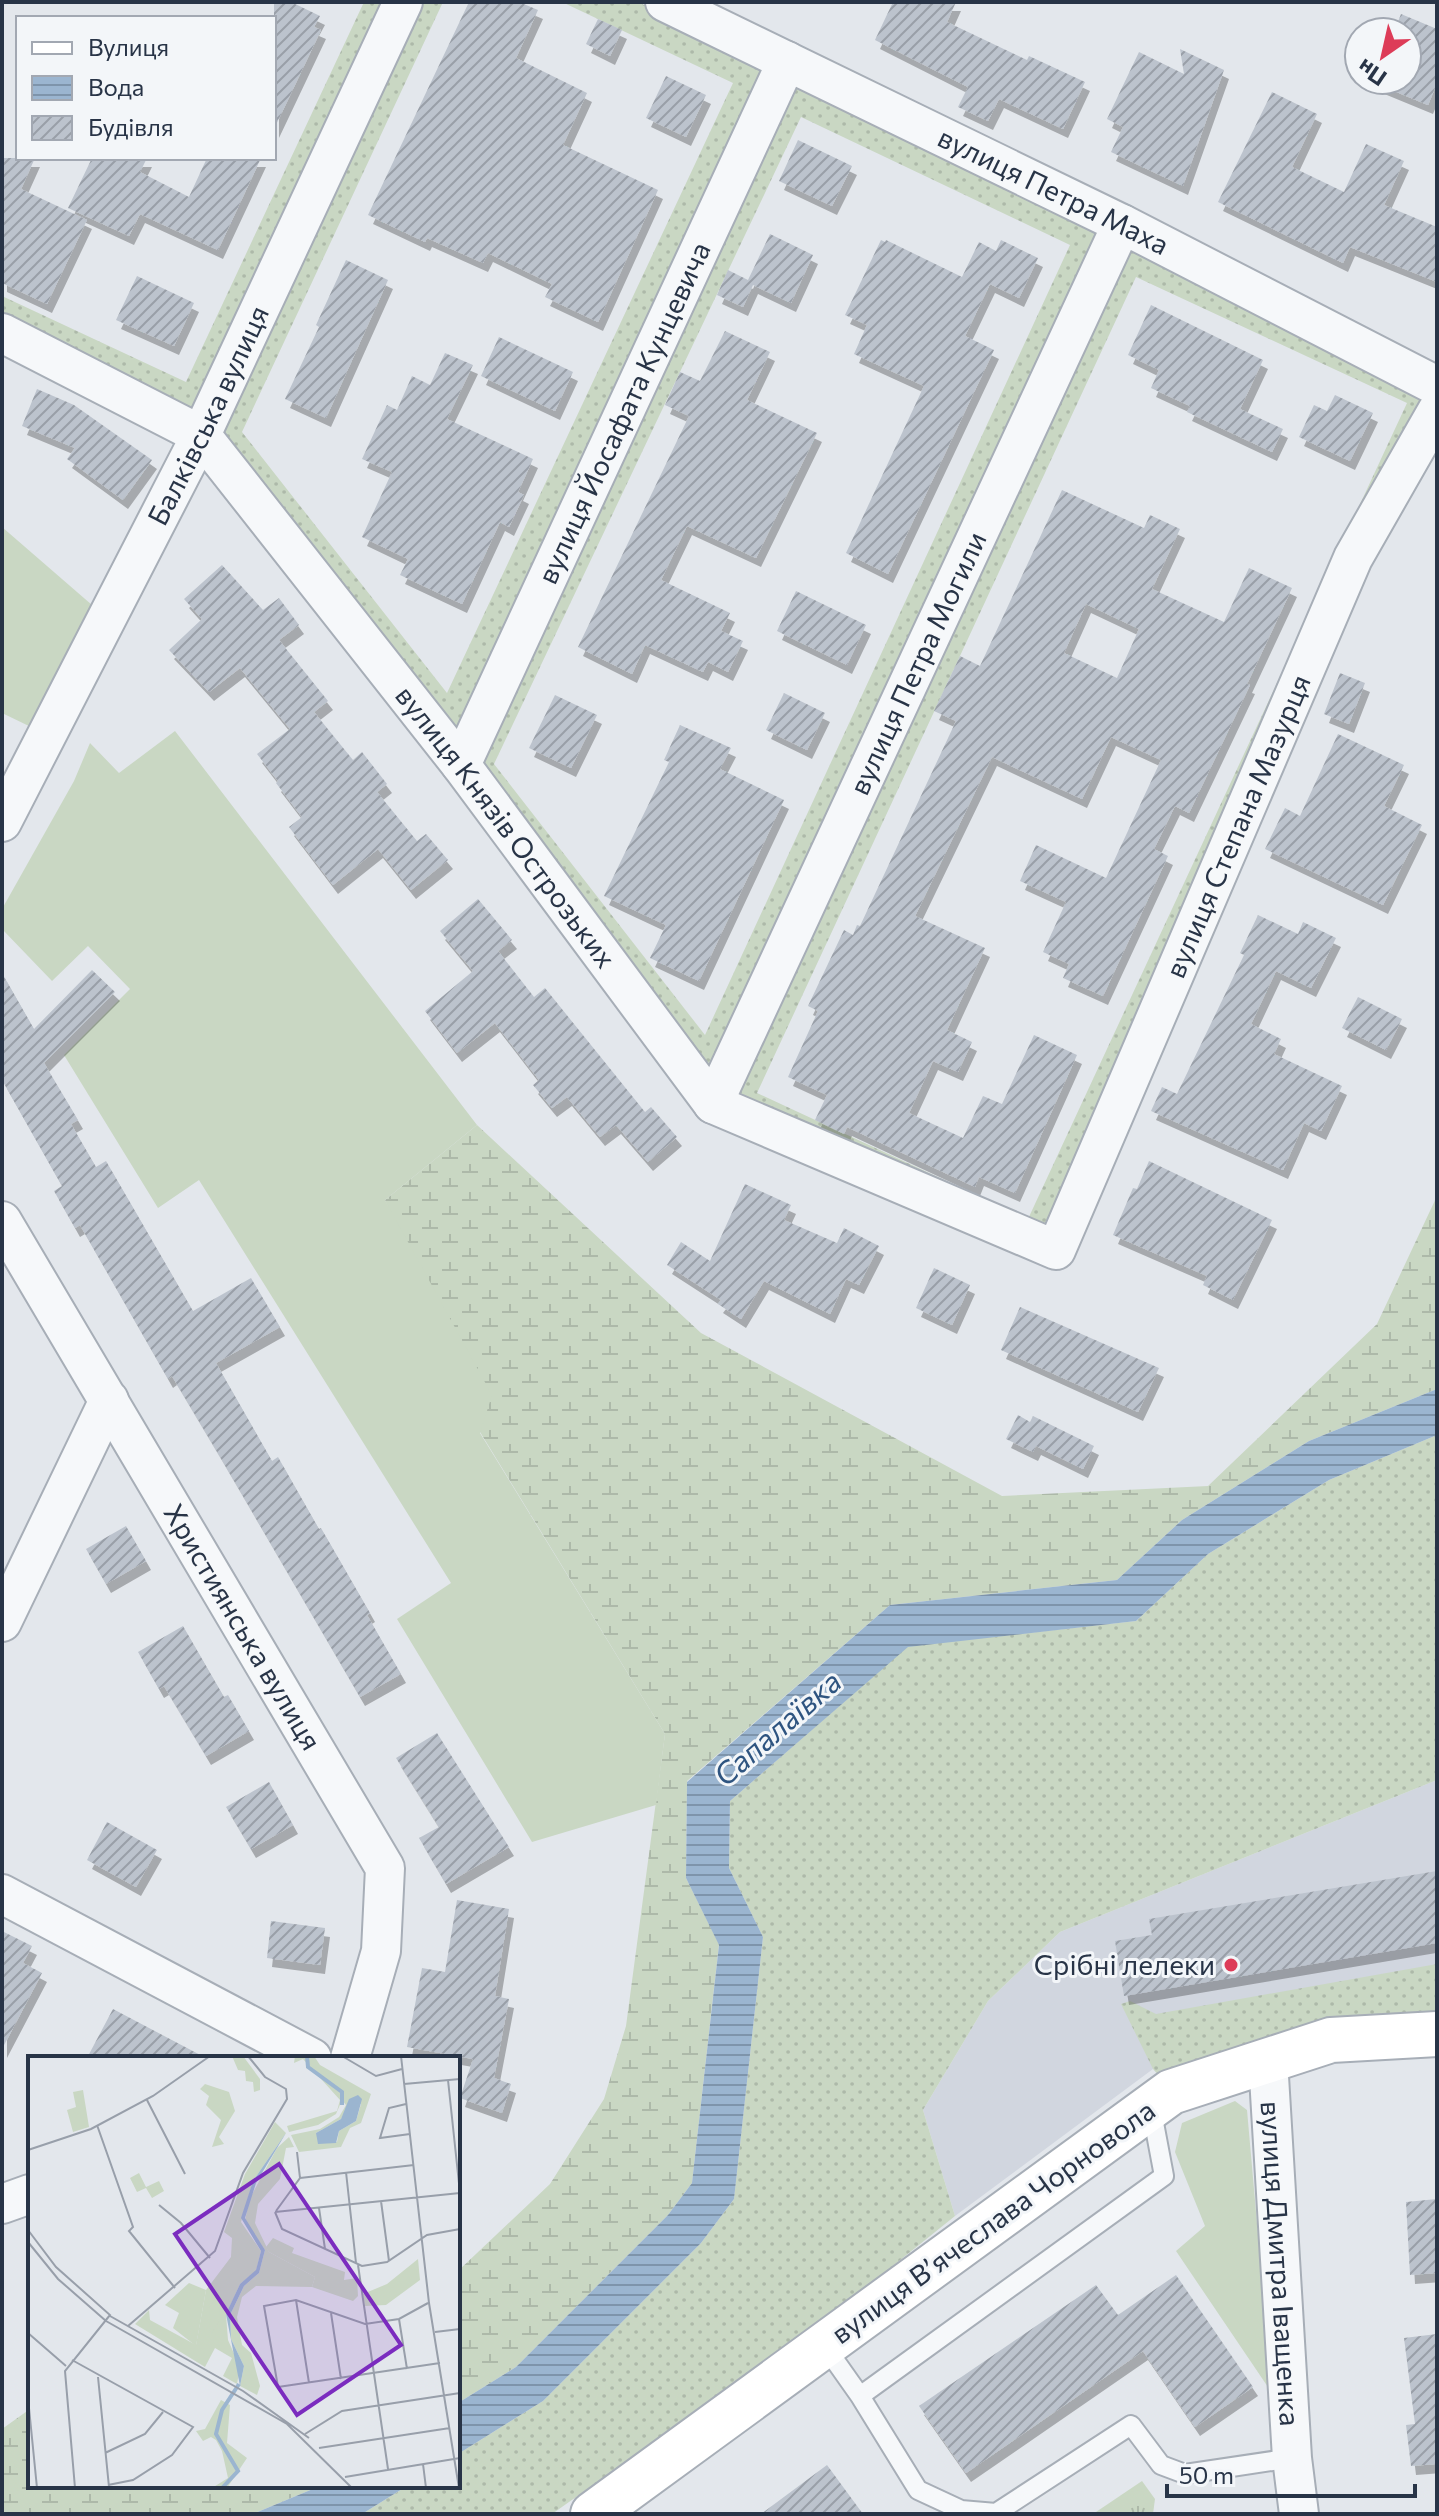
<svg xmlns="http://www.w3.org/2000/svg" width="1439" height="2516" viewBox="0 0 1439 2516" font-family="Commissioner,sans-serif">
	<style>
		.built { fill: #d1d6df }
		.grass { fill: url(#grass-dots); fill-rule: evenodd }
		.wetland { fill: url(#wetland-marsh) }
		.park { fill: url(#park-tufts) }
		.garden { fill: #c9d7c3 }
		.water { fill: url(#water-rules) }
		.building { fill: url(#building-hatch); fill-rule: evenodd; filter: url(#shadow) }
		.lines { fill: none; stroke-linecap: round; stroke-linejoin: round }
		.lane-casing { stroke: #a7aeb7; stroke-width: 22 }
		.street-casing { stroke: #a7aeb7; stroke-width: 42 }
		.secondary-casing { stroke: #a7aeb7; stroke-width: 48 }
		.lane { stroke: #f6f8fa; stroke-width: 18 }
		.street { stroke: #f6f8fa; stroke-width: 38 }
		.secondary { stroke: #fff; stroke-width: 44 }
		.poi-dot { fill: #dd3c58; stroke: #f3f6f9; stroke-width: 3 }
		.labels { text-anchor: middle; stroke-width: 6; stroke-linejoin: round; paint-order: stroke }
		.street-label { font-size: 28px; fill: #283447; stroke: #f3f6f9 }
		.poi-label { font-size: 28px; fill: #283447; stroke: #f3f6f9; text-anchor: end }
		.water-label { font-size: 30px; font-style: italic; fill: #2e5480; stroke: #f3f6f9 }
		.inset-river { fill: none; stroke: #9bb5d0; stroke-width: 4 }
		.inset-road { fill: none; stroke: #989faa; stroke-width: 2 }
		.view { fill: #7b2cbf; fill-opacity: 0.15; stroke: #7b2cbf; stroke-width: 4 }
		.inset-edge { fill: none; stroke: #283447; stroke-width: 4 }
	</style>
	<defs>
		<pattern id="grass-dots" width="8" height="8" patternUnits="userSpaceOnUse" patternTransform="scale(2)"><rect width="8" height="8" fill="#c9d7c3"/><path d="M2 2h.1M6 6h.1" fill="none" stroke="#adb9a9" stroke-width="1.8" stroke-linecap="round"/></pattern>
		<pattern id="wetland-marsh" width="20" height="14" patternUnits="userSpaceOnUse" patternTransform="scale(2)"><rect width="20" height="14" fill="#c9d7c3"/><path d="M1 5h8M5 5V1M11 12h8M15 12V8" fill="none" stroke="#adb9a9"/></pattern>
		<pattern id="park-tufts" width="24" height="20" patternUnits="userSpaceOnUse" patternTransform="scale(2)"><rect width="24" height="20" fill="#c9d7c3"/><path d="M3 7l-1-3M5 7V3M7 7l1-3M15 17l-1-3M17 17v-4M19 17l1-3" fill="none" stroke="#adb9a9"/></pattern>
		<pattern id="water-rules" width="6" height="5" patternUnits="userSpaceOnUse" patternTransform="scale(2)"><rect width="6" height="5" fill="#9bb5d0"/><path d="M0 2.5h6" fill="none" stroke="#7e94ab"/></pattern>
		<pattern id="building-hatch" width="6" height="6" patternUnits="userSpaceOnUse" patternTransform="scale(2)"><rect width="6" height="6" fill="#bcc3cd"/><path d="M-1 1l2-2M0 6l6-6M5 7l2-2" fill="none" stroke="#999fa8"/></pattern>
		<filter id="shadow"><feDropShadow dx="5" dy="9" stdDeviation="0" flood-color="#0004"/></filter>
	</defs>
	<rect width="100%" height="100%" fill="#e3e7ec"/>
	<!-- built -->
	<path class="built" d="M1437,1780V1999L1315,2008L1153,2069L955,2216L923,2110L988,2001L1060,1932Z"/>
	<!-- grass -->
	<path class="grass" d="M364,2H391L196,417L2,318V296L186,382Z
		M416,2H443L242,432L447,693L733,83L562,2H638L771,67L459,741L215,431Z
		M793,77L1106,229L711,1080L475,762ZM801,117L1070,245L705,1035L494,764Z
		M1128,239L1430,396L1049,1233L729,1097ZM1136,277L1407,403L1028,1219L757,1093Z
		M1437,1435V1780L1060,1932L988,2001L923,2110L955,2216L818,2326L552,2514H362L407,2486H458V2454L543,2401L701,2243L734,2199L763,1937L729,1868L730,1801L908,1646L1136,1621L1208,1554L1329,1480Z
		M1437,1964V2019L1161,2078L1153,2069L1121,2004L1130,2001L1156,2014Z"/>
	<!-- wetland -->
	<path class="wetland" d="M477,1125L701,1333L1002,1496L1208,1486L1377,1324L1437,1196V1389L1309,1441L1182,1520L1117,1580L890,1605L687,1781L686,1878L719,1944L692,2183L668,2215L516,2367L458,2403V2271L550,2184L604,2099L626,2026L665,1734L480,1432L385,1200Z
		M30,2409V2486H320L253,2514H2V2429Z"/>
	<!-- park -->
	<path class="park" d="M1142,2481L1155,2499L1153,2514H1093Z"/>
	<!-- garden -->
	<path class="garden" d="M2,527L92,605L31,727L2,713Z
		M175,731L477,1125L385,1200L492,1395L480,1433L665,1734L656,1805L532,1842L397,1619L451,1583L199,1180L158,1208L64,1055L130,989L88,946L52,981L2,929V909L74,781L90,743L119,773Z
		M1235,2101L1247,2110L1272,2393L1176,2251L1205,2226L1175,2152L1182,2123Z"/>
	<!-- water -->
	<path class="water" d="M1437,1389V1435L1329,1480L1208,1554L1136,1621L908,1647L730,1801L729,1868L763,1937L734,2199L701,2243L543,2401L458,2454V2403L516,2367L668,2215L692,2183L719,1945L686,1878L687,1782L890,1605L1117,1580L1182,1520L1309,1441Z
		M320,2486H407L362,2514H253Z"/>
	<!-- building -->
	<path class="building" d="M274,2H291L320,16L314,27L321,30L274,129Z
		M469,2H519L538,10L516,58L587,93L563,145L658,190L598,322L545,297L552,284L488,253L483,263L427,238L425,242L368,215Z
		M893,2H956L947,22L1027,60L1029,56L1085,82L1063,129L999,99L988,121L958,107L968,87L875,40Z
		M1401,14L1437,29V83L1428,105L1377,84V80H1407V32H1394Z
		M598,19L622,30L610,56L586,44Z
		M1180,49L1224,70L1183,186L1111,152L1123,127L1107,119L1139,52L1184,74Z
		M666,76L706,95L686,137L646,118Z
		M1272,92L1317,114L1292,167L1344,192L1366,144L1404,161L1384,205L1437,227V282L1350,247L1343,263L1218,202Z
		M798,140L852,166L832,206L779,181Z
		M2,158H35L21,189L87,220L47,304L2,283Z
		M92,158H147L140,172L189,197L207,158H261L218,250L140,214L129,236L68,208Z
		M770,234L813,255L791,303L753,285L743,307L717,295L728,270L748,280Z
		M881,240L885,242L886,240L962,277L979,242L996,251L1001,240L1038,258L1019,298L990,284L965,336L994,350L888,574L846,553L924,386L854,354L867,325L845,315Z
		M346,260L388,280L326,418L285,399L319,327L316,325Z
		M137,276L194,303L174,346L116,320Z
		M1151,305L1263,360L1240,409L1283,429L1272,452L1187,412L1190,406L1151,388L1159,370L1128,355Z
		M725,331L770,352L747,400L817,433L756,558L687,526L661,580L730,613L721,631L743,641L728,672L708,662L703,672L645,645L632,674L578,647L689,416L665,405L680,372L700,381Z
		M499,337L573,372L555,411L481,376Z
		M445,353L473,365L447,419L533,459L518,492L524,495L509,527L500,522L462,604L400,575L408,559L362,537L392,472L362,459L387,405L397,410L412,376L430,385Z
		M37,389L74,405L152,460L123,500L67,459L75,448L22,426Z
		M1335,395L1373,413L1350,461L1299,437L1314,405L1327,411Z
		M1062,490L1144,528L1150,515L1180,529L1152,589L1224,622L1249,568L1292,588L1247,684L1250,685L1189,813L1175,806L1154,849L1168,856L1103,996L1063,978L1069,964L1043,952L1066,902L1020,881L1036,845L1106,878L1161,760L1111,737L1082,799L992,757L915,916L985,948L947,1030L972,1042L958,1072L933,1061L909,1113L963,1138L983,1096L1002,1104L1034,1035L1077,1055L1015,1193L979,1177L975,1187L847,1127L844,1134L815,1120L827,1095L788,1077L818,1011L808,1006L844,930L853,935L857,925L860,926L956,721L934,711L960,656L980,666ZM1086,604L1139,629L1117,678L1064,653Z
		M222,565L263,610L279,598L299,625L279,640L328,701L314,712L353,760L362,752L387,784L377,792L417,841L426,834L448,860L411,890L378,849L333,885L289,827L302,817L276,783L278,781L257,754L290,729L240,668L209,692L169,650L202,619L184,599Z
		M796,591L866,625L847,665L777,631Z
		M1340,673L1365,683L1349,724L1324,714Z
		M784,693L825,713L807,750L766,730Z
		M555,695L597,715L571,768L529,748Z
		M680,725L731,748L720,769L784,800L699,981L650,958L666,925L604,896L669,762L664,760Z
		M1338,734L1404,765L1384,806L1422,825L1383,905L1265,849L1285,808L1300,816Z
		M478,899L512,940L498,951L534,997L545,988L645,1112L651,1107L677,1137L648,1162L616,1125L600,1137L567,1097L552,1108L533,1085L539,1080L495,1023L457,1053L425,1011L473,971L440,931Z
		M1258,915L1298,934L1303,922L1336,938L1311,988L1276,971L1251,1024L1281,1039L1274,1054L1342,1086L1321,1131L1304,1123L1283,1170L1151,1111L1162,1087L1177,1094L1244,955L1240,953Z
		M92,970L115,992L44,1063L78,1120L71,1124L96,1167L106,1161L193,1311L251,1278L280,1327L216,1363L272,1461L278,1457L319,1529L321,1528L370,1613L367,1615L401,1674L360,1697L216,1450L172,1376L168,1379L80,1225L75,1228L54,1191L62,1186L2,1080V973L34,1029Z
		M1358,997L1402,1019L1386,1050L1342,1028Z
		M1149,1161L1272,1220L1233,1300L1203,1285L1207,1276L1113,1235L1133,1188L1137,1189Z
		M745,1184L791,1205L784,1220L837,1243L844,1228L879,1246L859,1285L846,1279L830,1314L764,1281L741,1319L718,1304L721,1300L667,1265L681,1242L710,1261Z
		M934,1268L970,1285L952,1325L916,1308Z
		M1020,1307L1159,1368L1138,1412L1001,1350Z
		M1018,1415L1030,1422L1033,1416L1094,1446L1083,1469L1036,1446L1033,1452L1006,1439Z
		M126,1526L146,1561L106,1584L86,1549Z
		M183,1626L224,1697L228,1695L249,1731L206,1756L164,1686L159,1689L138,1652Z
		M437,1733L509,1847L446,1884L419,1838L439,1827L396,1758Z
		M269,1782L293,1825L251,1849L226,1807Z
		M107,1822L157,1850L136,1887L87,1860Z
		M1437,1871V1943L1124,1996L1115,1941L1152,1935L1149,1919Z
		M457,1900L509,1909L495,1996L509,1999L494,2078L511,2084L502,2113L460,2098L473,2059L407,2047L422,1968L445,1972Z
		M271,1921L325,1928L320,1965L267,1958Z
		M2,1931L32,1946L23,1963L42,1973L2,2049Z
		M113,2009L206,2058H87Z
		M1437,2199V2273L1410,2275L1406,2202Z
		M1176,2275L1253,2387L1195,2427L1143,2351L966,2473L919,2406L1096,2285L1118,2315Z
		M1437,2334V2464L1411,2466L1406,2425L1415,2424L1404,2338Z
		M827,2465L863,2514H761Z"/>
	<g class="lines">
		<defs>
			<path id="lane" d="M824,2345L860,2396L918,2490L961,2510L996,2513L1131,2425L1161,2465L1185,2474L1292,2458
				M860,2396L1164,2176L1151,2107"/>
			<g id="street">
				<path id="s1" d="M665,2L1122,224L1437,386"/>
				<path id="s2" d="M2,333L201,435L461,765L713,1104L1056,1250L1353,558L1437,411"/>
				<path id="s3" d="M461,765L787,61"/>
				<path id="s4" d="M2,822L201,435L403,2"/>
				<path id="s5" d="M713,1104L1122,224"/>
				<path id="s6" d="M2,1221L385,1868L381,1951L350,2058"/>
				<path d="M2,1622L109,1400"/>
				<path d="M2,1894L312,2058"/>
				<path id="s7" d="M1268,2060L1292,2458L1299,2514"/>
				<path d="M2,2204L30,2194"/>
			</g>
			<path id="secondary" d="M593,2514L1171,2092L1331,2040L1437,2034"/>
		</defs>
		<!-- lane casing -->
		<use href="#lane" class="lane-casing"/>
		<!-- street casing -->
		<use href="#street" class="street-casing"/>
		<!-- secondary casing -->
		<use href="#secondary" class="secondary-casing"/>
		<!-- lane -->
		<use href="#lane" class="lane"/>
		<!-- street -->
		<use href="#street" class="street"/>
		<!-- secondary -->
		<use href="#secondary" class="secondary"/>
	</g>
	<!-- markers -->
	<circle class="poi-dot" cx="1231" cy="1965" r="8"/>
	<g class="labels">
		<!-- street labels -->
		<g class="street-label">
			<text dy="10" stroke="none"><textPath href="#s1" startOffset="432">вулиця Петра Маха</textPath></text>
			<text dy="10" stroke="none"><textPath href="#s3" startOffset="388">вулиця Йосафата Кунцевича</textPath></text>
			<text dy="10" stroke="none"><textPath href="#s4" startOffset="456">Балківська вулиця</textPath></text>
			<text dy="10" stroke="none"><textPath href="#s5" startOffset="486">вулиця Петра Могили</textPath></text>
			<text dy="10" stroke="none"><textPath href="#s2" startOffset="1900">вулиця Степана Мазурця</textPath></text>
			<text dy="10" stroke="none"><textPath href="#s2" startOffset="720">вулиця Князів Острозьких</textPath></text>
			<text dy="10" stroke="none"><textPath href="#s6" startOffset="472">Християнська вулиця</textPath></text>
			<text transform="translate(993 2222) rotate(-36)" y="10">вулиця Вʼячеслава Чорновола</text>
			<text dy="10" stroke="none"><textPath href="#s7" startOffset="204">вулиця Дмитра Іващенка</textPath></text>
		</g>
		<!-- poi labels -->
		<g class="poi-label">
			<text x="1215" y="1975">Срібні лелеки</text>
		</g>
		<!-- water labels -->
		<g class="water-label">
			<text transform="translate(778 1729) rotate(-41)" y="10">Сапалаївка</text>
		</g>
	</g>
	<!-- overview -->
	<g transform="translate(28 2056)">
		<rect width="432" height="432" fill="#e3e7ec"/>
		<path d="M204,0H215L232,23V34L226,36L225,26L218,25L217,15L210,14ZM267,0H286L292,9L343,38L333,67L322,72L313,91L271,96L263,79L292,73L311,61L318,49L314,44L308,58L290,69L261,76L259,70L309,55L312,44L275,3L266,7ZM333,48L328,65L311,75L309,86L288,77L313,63L320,50ZM177,28L201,36L207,55L191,81L196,88L184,91L193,64L178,49L181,40L172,33ZM55,34L61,71L45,76L39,54L48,51L45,36ZM247,66L258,77L225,125L213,166L233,195L228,215L212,228L198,259L200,284L212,311L209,328L195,320L204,302L187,292L177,311L107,268L121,254L122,264L168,289L178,234L203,201L204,182L196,176L217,118ZM193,344L202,349L199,387L219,402L199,432H184L200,422L194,395L188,384L183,381L175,385L168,375L177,373Z" fill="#c9d7c3" fill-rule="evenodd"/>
		<path d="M187,243L194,261L181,281V252Z" fill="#c9d7c3"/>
		<path d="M261,81L266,91L258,92L252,123L230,148L227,167L241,196L287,221L284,231L228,230L214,241L209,261L214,289L223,297L232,330L229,339L212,330L216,310L203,283L202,259L216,230L231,217L237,194L217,165L221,144L249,92Z" fill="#c9d7c3"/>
		<path d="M161,227L178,234L168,290L145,272L151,257L137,249Z" fill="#c9d7c3"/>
		<path d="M111,117L118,131L131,125L136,135L124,142L118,132L109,136L102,122ZM245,182L266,192L264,197L317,216L316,224L329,222L330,240L325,245L284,231L287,221L241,196L238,191ZM390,203L392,224L358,249L337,250L335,238L359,228Z" fill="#c9d7c3"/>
		<path d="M330,39L334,43L328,65L311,75L308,87L290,88L288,77L313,63L321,43ZM258,77L228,127L217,162L237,194L231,217L216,230L202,259L203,283L216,310L212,330L198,258L212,228L228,214L233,195L213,162L225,125Z" fill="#9bb5d0"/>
		<path class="inset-river" d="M279,0L280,11L314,36V49M194,432L210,415L188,378L194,354L211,328"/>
		<path class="inset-road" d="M314,0L348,20L374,13M373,0L401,247L431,432M420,24L432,137M376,28L432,23M119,44L157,118M378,48L361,52L352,82L382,78M69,69L105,171L101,175L147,232M0,94L63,73L125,40L182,0M318,116L328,207M272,122L386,109M353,145L361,205M131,149L153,167L182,202M291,152L297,193M248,155L272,122L269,96M247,156L254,173L334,210L359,206L399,179L432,173M247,156L432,137M0,174L28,211L82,259L37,315L47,432M0,186L30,223L78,265M330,209L360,413M268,244L281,327M303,257L313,323M82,260L215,335L281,382M371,263L379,313M78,265L259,368L324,432M100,270L187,195L215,117L259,43L258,33L237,21L220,0M407,276L432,273M0,277L38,310M44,304L165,371L144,399L105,424L80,429M70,321L81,431M250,331L236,250L268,244L337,268L371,263L400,247M250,331L412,307M0,342L9,432M277,378L314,355L432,337M291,392L422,372M77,397L117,378L135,356M395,408L398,432M317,421L432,402"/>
		<path class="view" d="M251,108L373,289L269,359L147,178Z"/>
		<rect width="432" height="432" class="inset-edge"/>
	</g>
	<!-- border -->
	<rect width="1439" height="2516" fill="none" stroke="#283447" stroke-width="8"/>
	<!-- legend -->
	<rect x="16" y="16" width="260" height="144" fill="#f3f6f9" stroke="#a2a8b2" stroke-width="2"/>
	<rect x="32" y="42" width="40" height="12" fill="#ffffff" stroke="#a2a8b2" stroke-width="2"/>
	<text x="88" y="56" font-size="24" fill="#283447">Вулиця</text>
	<rect x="32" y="76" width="40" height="24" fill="url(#water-rules)" stroke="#a2a8b2" stroke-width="2"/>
	<text x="88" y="96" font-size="24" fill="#283447">Вода</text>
	<rect x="32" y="116" width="40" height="24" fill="url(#building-hatch)" stroke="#a2a8b2" stroke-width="2"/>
	<text x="88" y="136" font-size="24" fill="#283447">Будівля</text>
	<!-- north arrow -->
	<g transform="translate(1383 56) rotate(214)"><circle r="38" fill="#f3f6f9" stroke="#a2a8b2" stroke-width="2"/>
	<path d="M0-6L14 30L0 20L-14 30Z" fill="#dd3c58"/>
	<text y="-12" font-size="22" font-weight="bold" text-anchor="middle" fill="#283447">Пн</text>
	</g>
	<!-- scale -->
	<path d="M1167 2484v12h248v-12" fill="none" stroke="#283447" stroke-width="4"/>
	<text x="1179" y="2484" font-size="24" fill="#283447" stroke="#f3f6f9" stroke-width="6" paint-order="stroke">50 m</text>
</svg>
